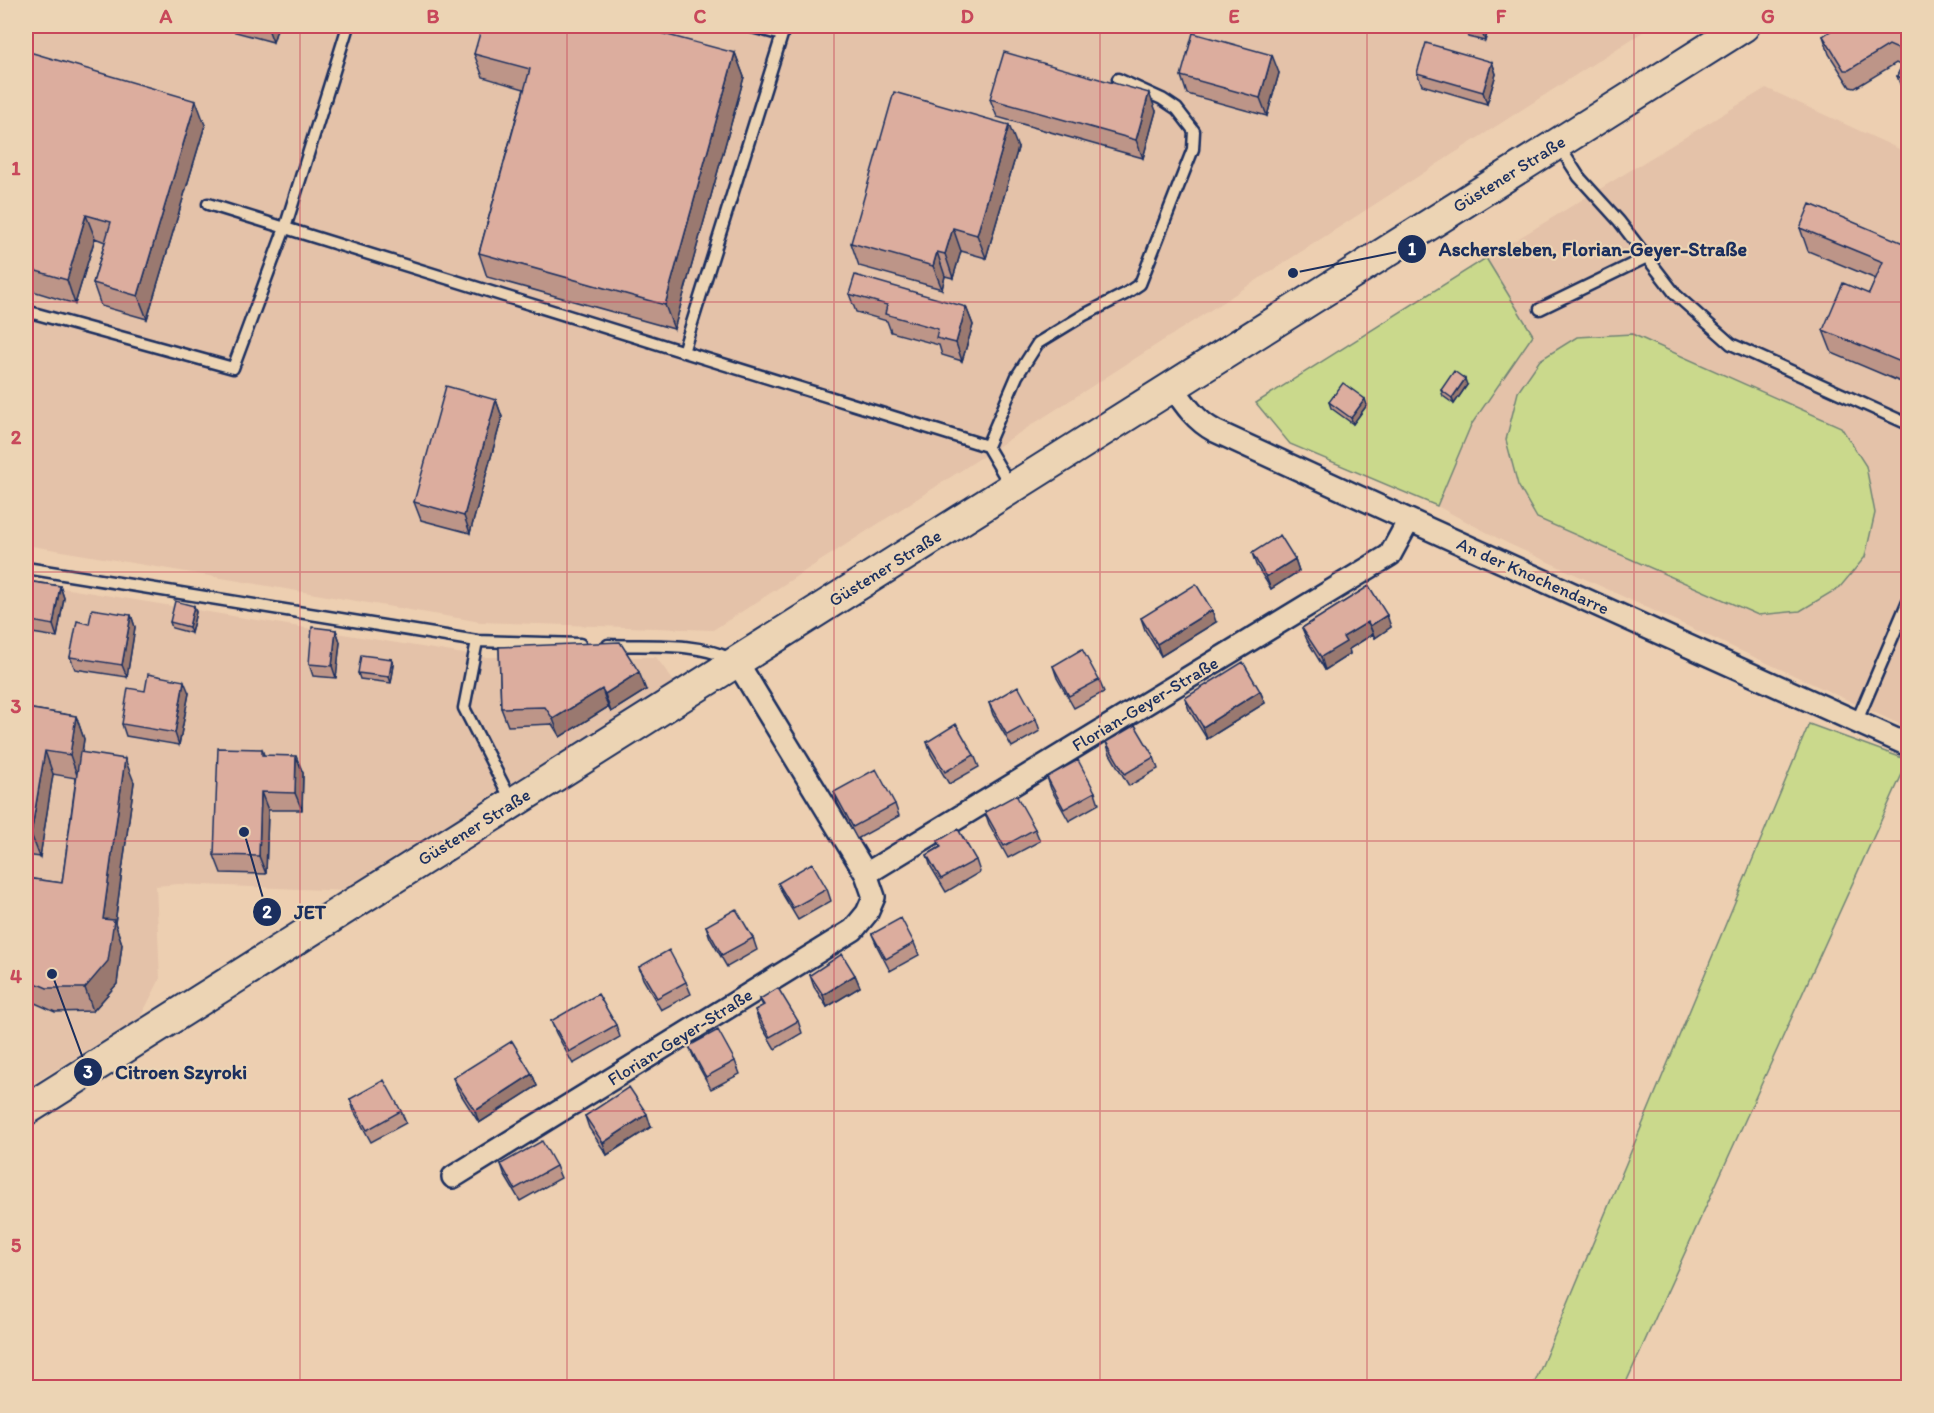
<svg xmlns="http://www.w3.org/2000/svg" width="1934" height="1413" viewBox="0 0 1934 1413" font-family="Itim,sans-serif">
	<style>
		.built { fill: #e4c2a9 }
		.green { fill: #cad98c; stroke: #728475; stroke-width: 1.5 }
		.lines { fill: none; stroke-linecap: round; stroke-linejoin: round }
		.service-casing { stroke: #1b2f5e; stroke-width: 15 }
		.minor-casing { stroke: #1b2f5e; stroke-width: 26 }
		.secondary-casing { stroke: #1b2f5e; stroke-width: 34 }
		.service { stroke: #ecd4b4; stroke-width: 10 }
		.minor { stroke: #ecd4b4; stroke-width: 21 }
		.secondary { stroke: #ecd4b4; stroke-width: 30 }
		.wall { fill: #bd9588; stroke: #1b2f5e; stroke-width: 1.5 }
		.shaded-wall { fill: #9a796f; stroke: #1b2f5e; stroke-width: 1.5 }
		.building { fill: #dcad9e; stroke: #1b2f5e; stroke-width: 1.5 }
		.grid { fill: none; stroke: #c8485b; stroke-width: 1.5; stroke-opacity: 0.55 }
		.labels { text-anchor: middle; stroke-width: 4.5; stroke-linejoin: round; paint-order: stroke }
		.street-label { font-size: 18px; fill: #1b2f5e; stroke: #ecd4b4 }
		.leader { fill: none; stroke: #1b2f5e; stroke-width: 2 }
		.callout-dot { fill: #1b2f5e; stroke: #ecd4b4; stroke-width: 2 }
		.mark-label { font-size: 18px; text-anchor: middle; font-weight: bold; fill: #fff }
		.callout-label { font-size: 20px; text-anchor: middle; font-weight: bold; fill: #1b2f5e; stroke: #ecd4b4; stroke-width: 4.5; stroke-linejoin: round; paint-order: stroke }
		.neatline { fill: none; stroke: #c8485b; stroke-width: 2 }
		.grid-label { font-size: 20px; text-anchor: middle; font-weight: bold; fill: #c8485b }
	</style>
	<rect width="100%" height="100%" fill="#edcfb1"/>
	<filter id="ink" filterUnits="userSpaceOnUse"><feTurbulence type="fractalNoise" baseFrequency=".0167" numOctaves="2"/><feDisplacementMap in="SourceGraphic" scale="12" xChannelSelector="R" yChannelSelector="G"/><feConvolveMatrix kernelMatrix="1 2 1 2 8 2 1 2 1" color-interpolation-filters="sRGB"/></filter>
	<g filter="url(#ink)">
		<!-- built -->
		<path class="built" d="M26,26H1652L713,630L481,622L26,545Z
			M1766,88L1908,153V728L1507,543L1437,506L1471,425L1533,335L1486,258Z
			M26,582L482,657H656L675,683L350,891L178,884L156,886L160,979L140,1018L26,1088Z"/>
		<!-- green -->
		<path class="green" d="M1486,258L1533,335L1471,425L1437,506L1290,444L1256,403Z
			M1632,334L1841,427L1866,466L1875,513L1865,557L1840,587L1800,611L1758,615L1537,518L1518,485L1506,440L1518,392L1540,360L1577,337Z
			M1809,724L1908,760V761L1624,1387H1533Z"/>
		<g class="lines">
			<defs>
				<path id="service" d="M1559,146L1579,177L1619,221L1676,295L1731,344L1908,424
					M208,204L987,446L1010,485
					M1540,309L1647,257
					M26,311L233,368L285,228L348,26
					M683,352L782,35L748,26
					M987,446L1017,376L1038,343L1084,315L1125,294L1140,284L1193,149L1194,131L1177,109L1162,99L1118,79
					M26,568L477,641L580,644
					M477,641L464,708L511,800
					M608,645C648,647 694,641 731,659
					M1856,723L1908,601"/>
				<path id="minor" d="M1173,387C1185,405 1196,421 1215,431L1409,520L1908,745
					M737,662L866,874
					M453,1177L853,930L867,913L874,897L866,874L1390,555L1409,520"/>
				<path id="secondary" d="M26,1110L1744,26"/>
			</defs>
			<!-- service casing -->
			<use href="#service" class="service-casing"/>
			<!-- minor casing -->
			<use href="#minor" class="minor-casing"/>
			<!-- secondary casing -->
			<use href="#secondary" class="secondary-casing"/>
			<!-- service -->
			<use href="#service" class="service"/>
			<!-- minor -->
			<use href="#minor" class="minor"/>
			<!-- secondary -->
			<use href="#secondary" class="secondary"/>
		</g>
		<!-- wall -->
		<path class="wall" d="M213,26H278L273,42Z
			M1463,26H1489L1485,41L1468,37Z
			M1908,26V96L1904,94L1897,76L1902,66L1896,63L1855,88L1850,87L1829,54L1823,36Z
			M26,51L205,125L147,319L101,306L93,283L105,242L95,238L75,304L26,289Z
			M735,53L744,77L674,329L487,277L479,253L524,89L483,77L474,54Z
			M1492,62L1496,74L1487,104L1422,85L1417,73Z
			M1279,73L1267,116L1187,94L1181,76Z
			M990,99L1156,111L1143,158L997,117Z
			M1018,148L986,258L961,251L953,278L945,276L942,289L859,266L851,243Z
			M1800,228L1908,245V385L1832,353L1823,330L1869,294L1876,279L1808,251Z
			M849,294L966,307L973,325L962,361L942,355L939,345L891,332L887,321L856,312Z
			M1467,385L1454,404L1443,396L1441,390Z
			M496,400L502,417L470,533L421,520L414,502Z
			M1329,402L1367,405L1353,424L1331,408Z
			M1252,553L1295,559L1299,571L1271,589L1256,565Z
			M26,581L60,586L64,598L57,637L26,632Z
			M1369,586L1391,627L1375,638L1373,634L1349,649L1350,654L1325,670L1307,640L1302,628Z
			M194,606L196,612L191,633L172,628L170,622Z
			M131,615L135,627L127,677L75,669L70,657L89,624Z
			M1141,618L1216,622L1161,656L1145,630Z
			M336,630L340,642L336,678L313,676L309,664Z
			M499,647L646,690L611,712L608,707L560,737L552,724L508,726L501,708Z
			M392,659L394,665L391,683L360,679L358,673Z
			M1053,666L1099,680L1104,692L1074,708L1057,678Z
			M145,691L189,693L179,745L126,736L122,724Z
			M1260,691L1265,703L1207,739L1189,710L1185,698Z
			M989,703L1036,719L1040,731L1012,747L993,715Z
			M26,708L76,716L84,739L82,753L134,782L115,923L122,944L117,984L93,1011L55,1012L26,999V878L62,883L76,778L53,774L40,857L26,855Z
			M927,742L974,755L979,767L949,784L931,754Z
			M1106,742L1154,757L1158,769L1129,786L1110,754Z
			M262,749L264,755L303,773L302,810H268L266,874L221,873L214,855Z
			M1047,777L1095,792L1099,804L1069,821L1051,789Z
			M834,792L895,804L899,816L857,839L838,804Z
			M985,812L1035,829L1040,841L1008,858L989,824Z
			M938,841L976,860L980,872L946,892L931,867L927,855L940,847Z
			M778,883L827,889L831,901L798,920L783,895Z
			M706,926L753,938L757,950L727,967L710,938Z
			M872,934L914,943L919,955L890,971L877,946Z
			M639,967L686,982L691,994L661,1010L643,979Z
			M810,975H855L860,987L827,1007L814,987Z
			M760,999L798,1021L802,1033L775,1049L759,1022L755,1010L763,1006Z
			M551,1021L616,1025L620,1037L573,1064L556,1033Z
			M689,1046L735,1061L740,1074L711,1089L694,1058Z
			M532,1074L537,1086L479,1123L458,1090L453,1078Z
			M350,1099L401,1111L406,1123L371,1142L354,1111Z
			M585,1116L651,1127L607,1155L589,1128Z
			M501,1164L556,1166L561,1178L520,1201L505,1176Z"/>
		<!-- shaded-wall -->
		<path class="shaded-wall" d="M267,26H278L273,42Z
			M1482,26H1489L1485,41L1481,29Z
			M735,53L744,77L674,329L665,305Z
			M1272,55L1279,73L1267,116L1260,98Z
			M1492,62L1496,74L1487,104L1483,92Z
			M1149,93L1156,111L1143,158L1136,140Z
			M196,101L205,125L147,319L138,296Z
			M1009,125L1018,148L986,258L977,235Z
			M86,215L95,238L75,304L67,280Z
			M953,228L961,251L953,278L945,254Z
			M937,252L945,276L942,289L933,266Z
			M966,307L973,325L962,361L956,343Z
			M1465,379L1467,385L1454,404L1452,398Z
			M1365,399L1367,405L1353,424L1351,418Z
			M496,400L502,417L470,533L464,516Z
			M1295,559L1299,571L1271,589L1266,577Z
			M60,586L64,598L57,637L53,625Z
			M194,606L196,612L191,633L189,627Z
			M1212,610L1216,622L1161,656L1157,644Z
			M131,615L135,627L127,677L122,665Z
			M1387,615L1391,627L1375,638L1370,626Z
			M1368,622L1373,634L1349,649L1350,654L1325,670L1321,657L1343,637Z
			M336,630L340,642L336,678L332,666Z
			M392,659L394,665L391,683L389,677Z
			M639,672L646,690L611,712L605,694Z
			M184,681L189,693L179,745L175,733Z
			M602,689L608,707L560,737L553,719Z
			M1260,691L1265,703L1207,739L1203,727Z
			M76,716L84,739L78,778L70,755Z
			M45,751L53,774L40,857L31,834Z
			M296,756L303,773L302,810L295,793Z
			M125,759L134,782L115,923L122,944L117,984L93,1011L85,988L103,919Z
			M261,792L268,810L266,874L259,856Z
			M855,975L860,987L827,1007L823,995Z
			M532,1074L537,1086L479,1123L475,1111Z
			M647,1114L651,1127L607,1155L603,1143Z"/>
		<!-- building -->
		<path class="building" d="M482,26H634L735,53L665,305L479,253L530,69L474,54Z
			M1467,26H1482L1481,29Z
			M1838,26H1908V81L1897,76L1907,53L1889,45L1849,70H1844L1823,36Z
			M1193,33L1272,55L1260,98L1181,76Z
			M1426,43L1492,62L1483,92L1417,73Z
			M26,51L196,101L138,296L93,283L111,222L86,215L67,280L26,268Z
			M1004,52L1149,93L1136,140L990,99Z
			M894,92L1009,125L977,235L953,228L945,254L937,252L933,266L851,243Z
			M1810,204L1908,245V301L1905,309L1908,310V365L1823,330L1843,283L1869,294L1883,262L1800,228Z
			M855,275L966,307L956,343L936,338L938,329L885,314L887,305L849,294Z
			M1454,371L1465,379L1452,398L1441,390Z
			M1343,383L1365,399L1351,418L1329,402Z
			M446,386L496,400L464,516L414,502Z
			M1280,535L1295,559L1266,577L1252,553Z
			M26,581L60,586L53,625L26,620Z
			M1196,584L1212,610L1157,644L1141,618Z
			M1369,586L1387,615L1370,626L1368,622L1343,637L1346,642L1321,657L1302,628Z
			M175,601L194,606L189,627L170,622Z
			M92,609L131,615L122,665L70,657L77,621L89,624Z
			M312,627L336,630L332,666L309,664Z
			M620,642L639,672L605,694L602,689L553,719L545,707L501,708L499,647Z
			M1082,649L1099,680L1069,696L1053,666Z
			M361,655L392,659L389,677L358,673Z
			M1243,662L1260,691L1203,727L1185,698Z
			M148,674L184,681L175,733L122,724L128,688L145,691Z
			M1018,686L1036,719L1007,735L989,703Z
			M26,708L76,716L70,755L45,751L31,834L26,833Z
			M956,724L974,755L945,772L927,742Z
			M1135,725L1154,757L1125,774L1106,742Z
			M218,748L262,749V755L296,756L295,793L261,792L259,856L214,855Z
			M80,752L125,759L103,919L114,920L108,961L85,988H47L26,979V878L62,883Z
			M1078,760L1095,792L1064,809L1047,777Z
			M876,769L895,804L853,827L834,792Z
			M1016,795L1035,829L1004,846L985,812Z
			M958,829L976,860L941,879L927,855L941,847L938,841Z
			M812,863L827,889L793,908L778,883Z
			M736,909L753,938L722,955L706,926Z
			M901,918L914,943L886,959L872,934Z
			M669,950L686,982L657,998L639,967Z
			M842,954L855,975L823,995L810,975Z
			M778,988L798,1021L770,1037L755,1010L764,1005L760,999Z
			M598,994L616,1025L569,1052L551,1021Z
			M718,1030L735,1061L706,1077L689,1046Z
			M512,1041L532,1074L475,1111L453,1078Z
			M384,1080L401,1111L367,1130L350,1099Z
			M629,1087L647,1114L603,1143L585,1116Z
			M542,1141L556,1166L515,1189L501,1164Z"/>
	</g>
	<!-- grid -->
	<path class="grid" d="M300,26V1388M567,26V1388M834,26V1388M1100,26V1388M1367,26V1388M1634,26V1388M26,302H1908M26,572H1908M26,841H1908M26,1111H1908"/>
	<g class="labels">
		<!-- street labels -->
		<g class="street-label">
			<text transform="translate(1509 174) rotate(-32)" y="6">Güstener Straße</text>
			<text transform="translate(885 568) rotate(-32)" y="6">Güstener Straße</text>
			<text transform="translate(1533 576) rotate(24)" y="6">An der Knochendarre</text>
			<text transform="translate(1145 704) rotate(-31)" y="6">Florian-Geyer-Straße</text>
			<text transform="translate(474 827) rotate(-32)" y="6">Güstener Straße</text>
			<text transform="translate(680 1037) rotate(-32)" y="6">Florian-Geyer-Straße</text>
		</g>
	</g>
	<!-- callouts -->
	<path class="leader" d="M1293 273L1412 249M244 832L267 912M52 974L88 1072"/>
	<g class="callout-dot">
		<circle cx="1293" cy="273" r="6"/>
		<circle cx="244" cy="832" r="6"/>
		<circle cx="52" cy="974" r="6"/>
		<circle cx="1412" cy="249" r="15"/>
		<circle cx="267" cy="912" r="15"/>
		<circle cx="88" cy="1072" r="15"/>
	</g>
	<g class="mark-label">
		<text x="1412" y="255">1</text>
		<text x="267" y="918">2</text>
		<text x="88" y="1078">3</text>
	</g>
	<g class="callout-label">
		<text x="1593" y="256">Aschersleben, Florian-Geyer-Straße</text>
		<text x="310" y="919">JET</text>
		<text x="181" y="1079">Citroen Szyroki</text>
	</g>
	<!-- margin -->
	<rect width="1934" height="1413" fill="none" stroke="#ecd4b4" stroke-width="66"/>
	<rect x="33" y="33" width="1868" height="1347" class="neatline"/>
	<g class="grid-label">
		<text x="166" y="23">A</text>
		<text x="433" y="23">B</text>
		<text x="700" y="23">C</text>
		<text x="967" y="23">D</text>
		<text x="1234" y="23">E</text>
		<text x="1501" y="23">F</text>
		<text x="1768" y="23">G</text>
		<text x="16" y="175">1</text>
		<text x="16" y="444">2</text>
		<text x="16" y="713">3</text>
		<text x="16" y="983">4</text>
		<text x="16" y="1252">5</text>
	</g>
</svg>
